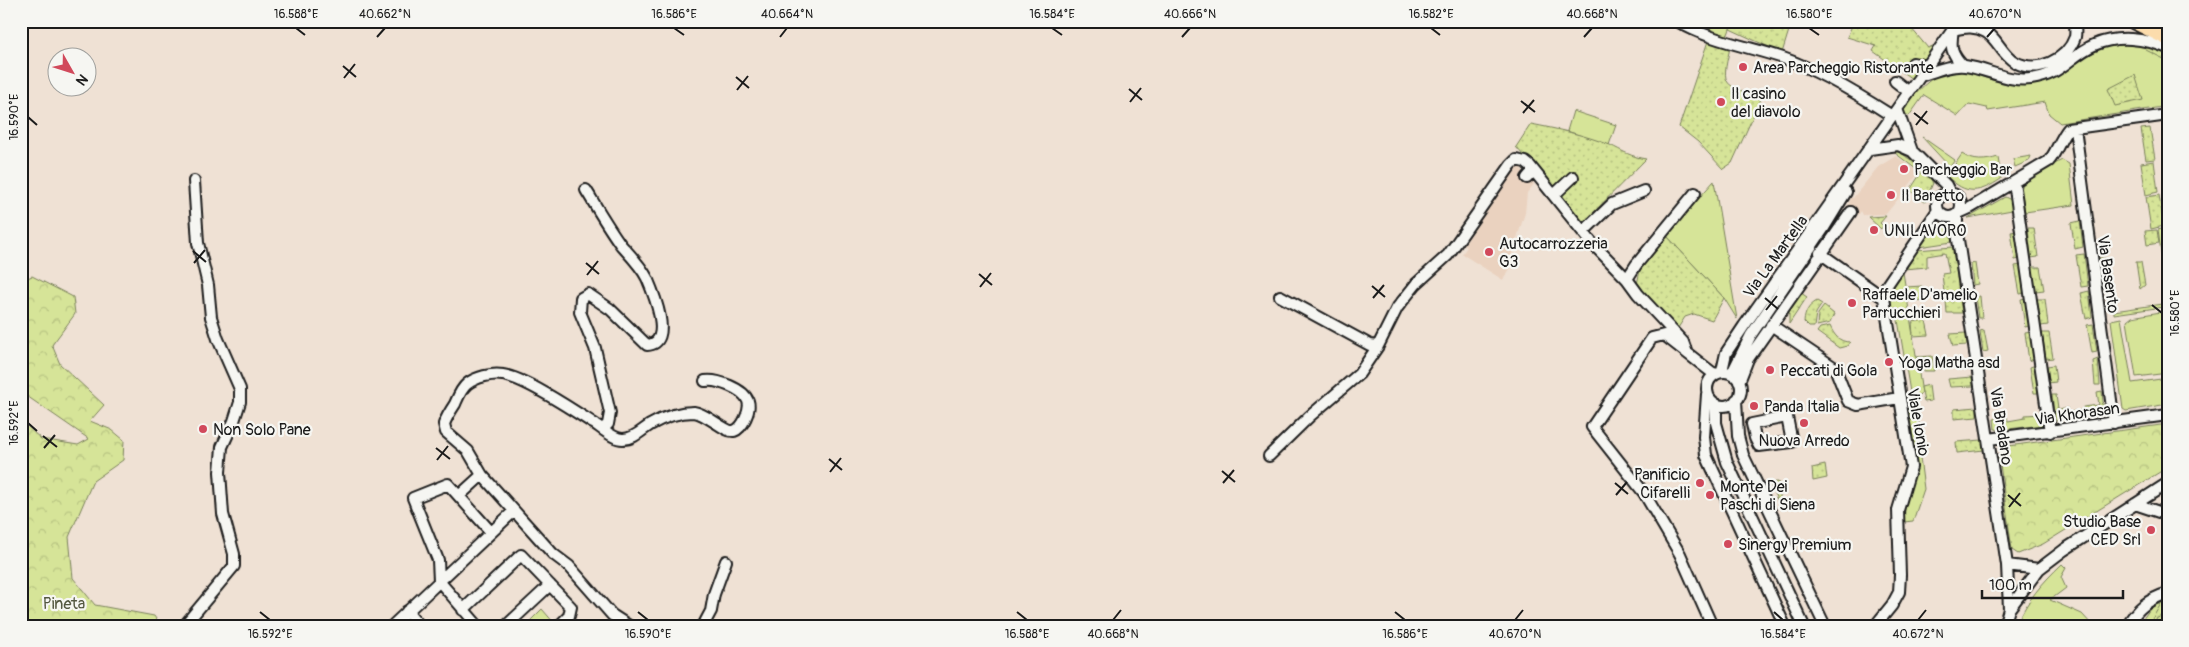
<svg xmlns="http://www.w3.org/2000/svg" width="2189" height="647" viewBox="0 0 2189 647" font-family="Pangolin,sans-serif">
	<style>
		.built { fill: #ead2bf }
		.grass { fill: #d6e498; stroke: #79805a }
		.forest { fill: url(#forest-crowns); stroke: #79805a }
		.garden { fill: url(#garden-dots); stroke: #79805a }
		.lines { fill: none; stroke-linecap: round; stroke-linejoin: round }
		.minor-casing { stroke: #1c1c1c; stroke-width: 14 }
		.highway-casing { stroke: #1c1c1c; stroke-width: 19 }
		.minor { stroke: #f6f6f2; stroke-width: 10 }
		.highway { stroke: #fcdcac; stroke-width: 15 }
		.ticks { fill: none; stroke: #1c1c1c; stroke-width: 2 }
		.poi-dot { fill: #d1495b; stroke: #f6f6f2; stroke-width: 2 }
		.labels { text-anchor: middle; stroke-width: 4.5; stroke-linejoin: round; paint-order: stroke }
		.poi-label { font-size: 16px; fill: #1c1c1c; stroke: #f6f6f2; text-anchor: start }
		.street-label { font-size: 16px; fill: #1c1c1c; stroke: #f6f6f2 }
		.park-label { font-size: 16px; fill: #545841; stroke: #f6f6f2 }
		.neatline { fill: none; stroke: #1c1c1c; stroke-width: 2 }
		.ticks-label { font-size: 12px; text-anchor: middle; fill: #1c1c1c }
	</style>
	<defs>
		<pattern id="forest-crowns" width="20" height="18" patternUnits="userSpaceOnUse" patternTransform="scale(1.25)"><rect width="20" height="18" fill="#d6e498"/><path d="M2 6a3 3 0 1 1 6 0M12 15a3 3 0 1 1 6 0" fill="none" stroke="#b7c382"/></pattern>
		<pattern id="garden-dots" width="8" height="8" patternUnits="userSpaceOnUse" patternTransform="scale(1.25)"><rect width="8" height="8" fill="#d6e498"/><path d="M2 2h.1M6 6h.1" fill="none" stroke="#b7c382" stroke-width="1.8" stroke-linecap="round"/></pattern>
	</defs>
	<rect width="100%" height="100%" fill="#efe1d4"/>
	<filter id="ink" filterUnits="userSpaceOnUse"><feTurbulence type="fractalNoise" baseFrequency=".02" numOctaves="2"/><feDisplacementMap in="SourceGraphic" scale="10" xChannelSelector="R" yChannelSelector="G"/><feConvolveMatrix kernelMatrix="1 2 1 2 8 2 1 2 1" color-interpolation-filters="sRGB"/></filter>
	<g filter="url(#ink)">
		<!-- built -->
		<path class="built" d="M1896,156L1919,173L1886,214L1863,215L1861,211L1859,214L1853,216L1848,206L1851,198H1853L1878,167Z
			M1518,165L1534,184L1527,193L1525,213L1511,257L1513,264L1503,280L1462,254L1467,247L1464,245Z"/>
		<!-- grass -->
		<path class="grass" d="M1677,21H1733L1725,42Z
			M2118,43L2149,44L2168,52V106L2060,123L2049,114L2045,102L1988,111L1987,108L1969,104L1958,116L1924,95L1909,116L1902,112C1958,30 1978,99 2040,82C2071,74 2085,50 2118,43Z
			M1573,111L1616,125L1609,145L1567,131Z
			M1922,137L1955,160L1945,173L1943,171L1948,165Z
			M1962,154C1973,162 1986,161 1998,157L2001,179C1980,193 1966,196 1947,176Z
			M2031,156L2029,161L2015,167L2013,159Z
			M2062,160L2069,164L2074,205L2025,212L2021,189L2024,181Z
			M1714,181L1737,319L1724,298L1666,235Z
			M2005,197L2011,200L2012,210L1968,218Z
			M1939,224H1943L1949,228L1952,242L1919,247Z
			M1903,272L1922,393L1915,397L1913,408L1920,426L1918,442L1924,489L1913,521L1904,522L1905,508L1917,465L1913,449L1907,401L1911,398L1896,308L1890,309L1894,285Z
			M2162,304L2163,307L2114,314V311Z
			M2166,311L2168,373L2136,377L2127,321L2132,317Z
			M2121,318L2132,383L2168,378V404L2126,411L2123,409L2111,320Z
			M2042,414V425L2000,430L1995,429L1994,419L2007,417L2008,421L2025,418V415Z
			M2062,564L2066,568L2061,577L2066,588L2050,600L2082,614L2093,626H2016C2027,600 2042,583 2062,564Z
			M2168,600V615L2157,622L2158,626H2138L2152,606Z
			M542,609L555,624L553,626H525Z"/>
		<!-- forest -->
		<path class="forest" d="M2149,44L2168,53V61L2146,50Z
			M32,276L73,297L75,314L52,345L60,364L104,405L90,421L112,430L124,440L123,460L93,481L69,537L73,578L95,605L154,616L161,626H21V421L41,439L78,445L89,439L21,392V281Z
			M2168,424V467L2043,544L2018,554L2012,550L1999,457L2002,450L2008,446Z"/>
		<!-- garden -->
		<path class="garden" d="M1733,21H1787L1786,25L1790,27L1782,53L1730,29Z
			M1854,21H1905L1928,48L1937,44L1912,79L1873,51L1876,46L1847,37Z
			M1708,41L1730,48C1720,89 1725,83 1761,99L1732,163L1723,169L1698,142L1679,127Z
			M2135,75L2143,100L2115,106L2108,89Z
			M1531,124C1557,129 1585,135 1610,145C1622,151 1632,157 1646,159L1583,223L1516,147Z
			M2150,128L2155,159L2146,160L2141,129Z
			M1897,150C1910,160 1926,168 1933,183L1925,202L1910,190L1921,173L1895,153Z
			M2154,161L2158,192L2146,195L2141,163Z
			M2159,195L2164,226L2151,229L2146,197Z
			M1886,216L1880,223L1883,226L1881,229L1868,217Z
			M2080,221L2083,247L2075,249L2071,223Z
			M2028,228H2034L2038,257L2031,258Z
			M2165,228L2168,259L2162,260L2158,230Z
			M2157,230L2159,243L2147,245L2145,231Z
			M2016,231L2020,259L2015,260L2011,232Z
			M1666,235L1724,298L1712,320L1694,314L1685,317L1678,328L1637,284L1641,266Z
			M1953,247L1959,292H1944L1942,274L1949,273L1945,253L1927,256V267L1904,269L1917,250Z
			M2084,254L2088,286L2081,287L2076,255Z
			M2099,258H2106L2110,282L2106,283Z
			M2136,262H2141L2145,285L2140,289Z
			M2163,262H2167L2168,265L2167,297Z
			M1975,263L1978,284L1973,285L1971,264Z
			M2021,265L2026,293L2020,294L2015,266Z
			M2032,267H2040L2044,290L2036,291Z
			M1922,286L1924,300L1908,301L1906,287Z
			M2089,291L2092,317L2086,319L2081,293Z
			M1801,293L1807,297L1789,324V310Z
			M1980,296L1982,318H1978L1975,297Z
			M2026,298L2029,326L2025,327L2021,299Z
			M2036,299H2045L2048,325L2041,326Z
			M1960,300L1962,313H1947L1946,301Z
			M1817,301L1822,304L1816,313L1814,327H1809L1804,322C1805,312 1808,306 1817,301Z
			M1824,306L1834,314L1830,323L1817,326L1818,314Z
			M1926,320L1929,335L1913,336L1912,322Z
			M2093,324L2097,352L2092,353L2087,325Z
			M1830,326C1834,335 1839,342 1850,342L1847,346L1839,348L1817,332L1820,328Z
			M1984,330L1988,351L1983,352L1980,331Z
			M2031,332L2034,359L2029,361L2025,333Z
			M1966,333L1967,345L1953,346L1950,334Z
			M2042,333H2049L2053,358L2046,359Z
			M1932,356L1934,371H1918L1916,357Z
			M2098,359L2100,385H2095L2093,361Z
			M2036,365L2038,393H2034L2030,367Z
			M2054,365L2056,382L2048,383L2047,366Z
			M1972,377L1973,386L1950,387L1948,379Z
			M1929,385L1931,401L1924,402L1921,387Z
			M2102,391L2103,402L2101,404H2104V409L2100,414L2055,421L2052,395H2056L2058,409L2055,411L2068,408L2069,412L2082,410L2083,407L2099,405L2097,392Z
			M1977,407V417L1954,419V409Z
			M1982,440L1984,450L1957,453L1956,442Z
			M1825,465L1827,478L1813,481L1812,468Z
			M1778,482L1782,510L1769,483Z
			M2162,602L2168,608V612L2156,619L2158,626H2148Z"/>
		<g class="lines">
			<defs>
				<path id="minor" d="M1677,21C1710,41 1748,46 1783,58C1818,70 1861,96 1892,116
					M2165,21L2168,25
					M1913,63L1928,66
					M1963,66C1951,53 1950,47 1953,30C1966,27 1975,26 1986,32C1997,38 2002,55 2015,62C2037,74 2067,60 2075,37C2076,32 2075,26 2075,21
					M1920,76C1933,72 1951,64 1965,66C1988,69 2007,82 2031,79C2062,75 2069,56 2094,45C2117,35 2145,38 2168,48
					M1895,81L1909,92
					M1897,109L1912,151L1946,185L1950,193
					M2075,128L2114,423
					M1870,149L1898,145L1912,151
					M1527,178L1533,171
					M2014,182L2050,432
					M586,190C597,208 608,227 621,245C630,255 641,266 647,278C653,292 675,344 647,345L610,309L588,294L581,298L580,312L595,348L610,413L608,424L603,429
					M1937 205a12 12 0 1 1 24 0a12 12 0 1 1-24 0Z
					M1554,195L1573,177
					M1959,213L1970,208L2049,161C2057,151 2060,139 2068,129L2168,115
					M1957,215V233L2007,565L2009,609
					M1583,232L1612,204L1644,191
					M1820,253L1884,298
					M1627,279L1636,265L1695,193
					M1280,296L1370,345L1378,346
					M1771,325L1835,368L1848,401L1858,405L1899,398
					M1722,371L1726,353L1744,326L1959,21
					M1707 389a17 17 0 1 1 34 0a17 17 0 1 1-34 0Z
					M1732,373L1751,335L1824,228L1846,192
					M1739,382L1748,359L1851,212
					M1707,394L1704,437L1706,455L1785,626
					M1736,400L1738,436L1743,455L1825,626
					M1716,404V423L1727,462L1804,626
					M1787,417L1792,442L1759,446L1755,438L1752,424Z
					M1989,439L2168,415
					M1269,456L1310,416L1359,374L1378,346L1397,308L1416,284L1448,255L1511,165L1516,160L1525,162L1530,166L1592,243L1627,279L1638,294L1683,342L1687,353
					M482,475L553,554L569,566L612,615L629,626
					M459,496L482,475L468,451L446,432L444,424C447,416 451,410 455,404C458,397 461,389 467,384C476,377 492,373 503,375C525,378 573,410 593,423C602,428 613,439 623,439C634,439 642,430 650,425C662,418 679,412 694,412C706,413 726,433 734,431C743,428 751,410 748,401C744,389 717,379 705,381
					M2135,504L2168,515
					M2007,565L2039,569
					M463,610L521,555L571,607L569,616L559,626
					M407,611L420,626
					M184,626L234,566V554L223,514L220,472L222,447L234,421L240,402V389L218,339L211,317L208,285L198,243L194,181
					M392,626L514,511
					M478,626L439,581L438,560L413,498L448,484L491,532
					M506,626L550,585
					M703,626L711,611L714,594L726,561
					M1712,626L1680,554L1644,493L1592,427L1652,338L1664,335L1714,374
					M1875,626L1892,605L1899,592L1900,575L1898,510L1911,467L1884,298L1887,285L1938,210
					M2004,626L2009,609L2039,569L2064,550L2168,483
					M2127,626C2137,608 2149,599 2168,593"/>
				<path id="highway" d="M2134,21L2168,38"/>
			</defs>
			<!-- minor casing -->
			<use href="#minor" class="minor-casing"/>
			<!-- highway casing -->
			<use href="#highway" class="highway-casing"/>
			<!-- minor -->
			<use href="#minor" class="minor"/>
			<!-- highway -->
			<use href="#highway" class="highway"/>
		</g>
	</g>
	<!-- ticks -->
	<path class="ticks" d="M296,28L305,35M674,28L684,35M1052,28L1062,35M1431,28L1440,35M1809,28L1819,35M377,37L385,28M780,37L787,28M1182,37L1190,28M1584,37L1592,28M1987,37L1995,28M343,66L356,77M736,77L749,88M344,78L355,64M1129,89L1142,100M737,90L748,76M1521,101L1535,112M1130,102L1141,88M1523,113L1534,100M1914,113L1928,124M28,117L37,125M1916,125L1927,111M193,251L206,262M194,263L205,250M586,263L599,274M979,274L992,285M587,275L598,261M1372,286L1385,297M980,287L991,273M1373,298L1384,285M1765,298L1778,309M2152,305L2162,313M1766,310L1777,296M28,423L37,431M43,436L57,447M44,448L55,435M436,448L450,459M829,459L842,470M437,460L448,446M1222,471L1235,482M830,472L841,458M1223,483L1234,470M1615,483L1628,494M1616,495L1627,482M2008,495L2021,506M2009,507L2020,493M260,612L270,620M638,612L648,620M1017,612L1027,620M1395,612L1405,620M1774,612L1783,620M1113,620L1121,610M1515,620L1523,610M1918,620L1926,610"/>
	<!-- markers -->
	<g class="poi-dot">
		<circle cx="1743" cy="67" r="5"/>
		<circle cx="1721" cy="102" r="5"/>
		<circle cx="1904" cy="169" r="5"/>
		<circle cx="1891" cy="195" r="5"/>
		<circle cx="1874" cy="230" r="5"/>
		<circle cx="1489" cy="252" r="5"/>
		<circle cx="1852" cy="303" r="5"/>
		<circle cx="1889" cy="362" r="5"/>
		<circle cx="1770" cy="370" r="5"/>
		<circle cx="1754" cy="406" r="5"/>
		<circle cx="1804" cy="423" r="5"/>
		<circle cx="203" cy="429" r="5"/>
		<circle cx="1700" cy="483" r="5"/>
		<circle cx="1710" cy="495" r="5"/>
		<circle cx="2151" cy="530" r="5"/>
		<circle cx="1728" cy="544" r="5"/>
	</g>
	<g class="labels">
		<!-- poi labels -->
		<g class="poi-label">
			<text x="1753" y="73">Area Parcheggio Ristorante</text>
			<text x="1731" y="99">Il casino<tspan x="1731" dy="18">del diavolo</tspan></text>
			<text x="1914" y="175">Parcheggio Bar</text>
			<text x="1901" y="201">Il Baretto</text>
			<text x="1884" y="236">UNILAVORO</text>
			<text x="1499" y="249">Autocarrozzeria<tspan x="1499" dy="18">G3</tspan></text>
			<text x="1862" y="300">Raffaele D'amelio<tspan x="1862" dy="18">Parrucchieri</tspan></text>
			<text x="1899" y="368">Yoga Matha asd</text>
			<text x="1780" y="376">Peccati di Gola</text>
			<text x="1764" y="412">Panda Italia</text>
			<text x="213" y="435">Non Solo Pane</text>
			<text x="1804" y="446" text-anchor="middle">Nuova Arredo</text>
			<text x="1690" y="480" text-anchor="end">Panificio<tspan x="1690" dy="18">Cifarelli</tspan></text>
			<text x="1720" y="492">Monte Dei<tspan x="1720" dy="18">Paschi di Siena</tspan></text>
			<text x="2141" y="527" text-anchor="end">Studio Base<tspan x="2141" dy="18">CED Srl</tspan></text>
			<text x="1738" y="550">Sinergy Premium</text>
		</g>
		<!-- street labels -->
		<g class="street-label">
			<text transform="translate(1775 256) rotate(-54)" y="6">Via La Martella</text>
			<text transform="translate(2109 274) rotate(82)" y="6">Via Basento</text>
			<text transform="translate(2077 413) rotate(-8)" y="6">Via Khorasan</text>
			<text transform="translate(1919 422) rotate(80)" y="6">Viale Ionio</text>
			<text transform="translate(2002 426) rotate(81)" y="6">Via Bradano</text>
		</g>
		<!-- park labels -->
		<g class="park-label">
			<text x="64" y="609">Pineta</text>
		</g>
	</g>
	<!-- margin -->
	<rect width="2189" height="647" fill="none" stroke="#f6f6f2" stroke-width="55"/>
	<!-- north arrow -->
	<g transform="translate(72 72) rotate(129)"><circle r="24" fill="#f6f6f2" stroke="#9f9f9c"/>
	<path d="M0-4L9 19L0 12L-9 19Z" fill="#d1495b"/>
	<text y="-8" font-size="14" font-weight="bold" text-anchor="middle" fill="#1c1c1c">N</text>
	</g>
	<!-- scale -->
	<path d="M1982 590v8h141v-8" fill="none" stroke="#1c1c1c" stroke-width="2.5"/>
	<text x="1989" y="590" font-size="15" fill="#1c1c1c" stroke="#f6f6f2" stroke-width="4" paint-order="stroke">100 m</text>
	<rect x="28" y="28" width="2134" height="592" class="neatline"/>
	<g class="ticks-label">
		<text x="296" y="18">16.588°E</text>
		<text x="385" y="18">40.662°N</text>
		<text x="674" y="18">16.586°E</text>
		<text x="787" y="18">40.664°N</text>
		<text x="1052" y="18">16.584°E</text>
		<text x="1190" y="18">40.666°N</text>
		<text x="1431" y="18">16.582°E</text>
		<text x="1592" y="18">40.668°N</text>
		<text x="1809" y="18">16.580°E</text>
		<text x="1995" y="18">40.670°N</text>
		<text transform="translate(14 117) rotate(-90)" y="4">16.590°E</text>
		<text transform="translate(2175 313) rotate(-90)" y="4">16.580°E</text>
		<text transform="translate(14 423) rotate(-90)" y="4">16.592°E</text>
		<text x="270" y="638">16.592°E</text>
		<text x="648" y="638">16.590°E</text>
		<text x="1027" y="638">16.588°E</text>
		<text x="1113" y="638">40.668°N</text>
		<text x="1405" y="638">16.586°E</text>
		<text x="1515" y="638">40.670°N</text>
		<text x="1783" y="638">16.584°E</text>
		<text x="1918" y="638">40.672°N</text>
	</g>
</svg>
